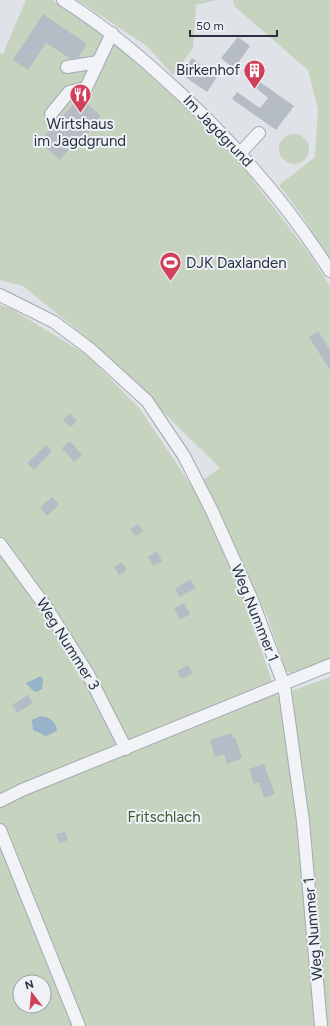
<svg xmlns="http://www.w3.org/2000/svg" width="330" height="1026" viewBox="0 0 330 1026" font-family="Figtree,sans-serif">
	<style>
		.green { fill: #c5d3bf; fill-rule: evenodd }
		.water { fill: #98b2ca }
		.building { fill: #b6bcc5 }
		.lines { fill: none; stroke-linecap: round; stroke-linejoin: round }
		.minor-casing { stroke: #a4aab2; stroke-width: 14 }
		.minor { stroke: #f1f3f7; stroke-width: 12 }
		.labels { text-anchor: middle; stroke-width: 4; stroke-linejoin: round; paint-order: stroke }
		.poi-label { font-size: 15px; fill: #273140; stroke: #eef2f6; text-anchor: end }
		.street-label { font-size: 15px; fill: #273140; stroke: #eef2f6 }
		.park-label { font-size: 15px; fill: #3d5c34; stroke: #eef2f6 }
	</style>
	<rect width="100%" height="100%" fill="#dfe3e8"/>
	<!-- green -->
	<path class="green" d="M26,0H52L113,43L222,140L311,256L330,287V660L296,675L286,671L269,621L227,529L201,481L220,468L91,341L23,286L0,280V53L3,54Z
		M77,0H217L196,5L193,48L173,75L147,46Z
		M233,0H330V259L302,216L279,185L315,157L318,109L308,70L234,6Z
		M279 149a15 15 0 1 1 30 0a15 15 0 1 1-30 0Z
		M0,305L10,308L87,355L140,409L197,494L233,568L277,696L330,677V1026H0ZM20,982H44V1006H20Z"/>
	<!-- water -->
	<path class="water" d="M41,676L43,680L42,689L37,692L32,690L26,683Z
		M41,716C50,717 56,722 57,731L46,736L33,730L32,720Z"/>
	<!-- building -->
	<path class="building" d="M43,14L87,44L78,58L71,59L46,43L28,70L13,60Z
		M238,37L250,46L234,69L221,58Z
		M192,58L217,77L207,92L181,74Z
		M253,77L294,106L276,130L232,99L237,92L260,108L268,98L249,82Z
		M80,97L101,116L92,125L94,126L72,151L69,149L60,160L39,142Z
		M318,331L330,350V370L309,337Z
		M70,413L77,421L71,427L63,420Z
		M70,441L82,455L74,462L62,448Z
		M46,445L52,451L34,470L27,463Z
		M52,497L59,505L47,516L40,507Z
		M138,524L143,531L136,536L130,529Z
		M157,551L162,561L153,566L148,557Z
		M122,562L127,570L119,575L114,567Z
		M190,579L196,588L180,597L175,589Z
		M184,603L190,614L180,620L174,608Z
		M188,665L193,673L181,679L177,671Z
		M28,695L33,703L17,713L12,705Z
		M231,733L233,738L235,737L242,758L227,764L224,754L215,757L210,740Z
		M264,764L275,794L264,798L259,782L254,784L249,769Z
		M65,832L68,840L59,843L56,834Z"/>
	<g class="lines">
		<defs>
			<path id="minor" d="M63,0C98,22 129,47 159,74C226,133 282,196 330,271
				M67,67L98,62
				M51,114L69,92L86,88L112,33
				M241,152L259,133
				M0,295L54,322L90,349L147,401L184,456L212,511L252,600L284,685L303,821L321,1026
				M0,544L48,610L88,674L126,749
				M0,801L22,790L330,665
				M0,830L79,1026"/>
		</defs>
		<!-- minor casing -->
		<use href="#minor" class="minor-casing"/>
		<!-- minor -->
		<use href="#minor" class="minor"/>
	</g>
	<!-- icons -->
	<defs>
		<symbol id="building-pin" viewBox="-11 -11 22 30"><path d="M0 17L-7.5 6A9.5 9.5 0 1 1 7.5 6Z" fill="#d23f5b" stroke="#eef2f6"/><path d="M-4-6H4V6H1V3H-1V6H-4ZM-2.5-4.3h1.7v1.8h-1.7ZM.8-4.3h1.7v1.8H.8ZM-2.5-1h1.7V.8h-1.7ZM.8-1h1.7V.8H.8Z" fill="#fff"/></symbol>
		<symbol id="restaurant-pin" viewBox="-11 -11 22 30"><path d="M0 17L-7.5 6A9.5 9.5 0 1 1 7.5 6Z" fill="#d23f5b" stroke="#eef2f6"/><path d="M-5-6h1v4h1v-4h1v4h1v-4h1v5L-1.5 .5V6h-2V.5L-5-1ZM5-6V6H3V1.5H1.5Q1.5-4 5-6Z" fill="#fff"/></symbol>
		<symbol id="stadium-pin" viewBox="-11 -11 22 30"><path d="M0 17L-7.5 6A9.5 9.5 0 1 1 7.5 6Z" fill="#d23f5b" stroke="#eef2f6"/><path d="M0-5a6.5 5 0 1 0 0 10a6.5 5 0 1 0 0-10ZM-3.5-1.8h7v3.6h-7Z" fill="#fff"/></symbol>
	</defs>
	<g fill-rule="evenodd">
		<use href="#building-pin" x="242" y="58" width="25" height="34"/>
		<use href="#restaurant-pin" x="68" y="82" width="25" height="34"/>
		<use href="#stadium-pin" x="158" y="250" width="25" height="34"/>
	</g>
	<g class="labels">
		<!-- poi labels -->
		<g class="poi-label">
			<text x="240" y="75">Birkenhof</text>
			<text x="80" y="129" text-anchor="middle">Wirtshaus<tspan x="80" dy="17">im Jagdgrund</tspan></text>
			<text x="186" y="268" text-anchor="start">DJK Daxlanden</text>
		</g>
		<!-- street labels -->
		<g class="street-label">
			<text transform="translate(218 131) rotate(46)" y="5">Im Jagdgrund</text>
			<text transform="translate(255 613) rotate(68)" y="5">Weg Nummer 1</text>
			<text transform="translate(68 644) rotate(58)" y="5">Weg Nummer 3</text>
			<text transform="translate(313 929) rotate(-95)" y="5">Weg Nummer 1</text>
		</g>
		<!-- park labels -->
		<g class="park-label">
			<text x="164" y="822">Fritschlach</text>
		</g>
	</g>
	<!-- north arrow -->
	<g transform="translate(32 994) rotate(344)"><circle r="19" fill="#eef2f6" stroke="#9ea5ad"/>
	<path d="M0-3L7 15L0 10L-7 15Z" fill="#d23f5b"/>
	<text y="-6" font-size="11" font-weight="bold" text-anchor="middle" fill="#273140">N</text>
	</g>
	<!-- scale -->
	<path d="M190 30v6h87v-6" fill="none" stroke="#273140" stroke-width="2"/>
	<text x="196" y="30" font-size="12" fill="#273140" stroke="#eef2f6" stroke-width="3" paint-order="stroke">50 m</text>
</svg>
